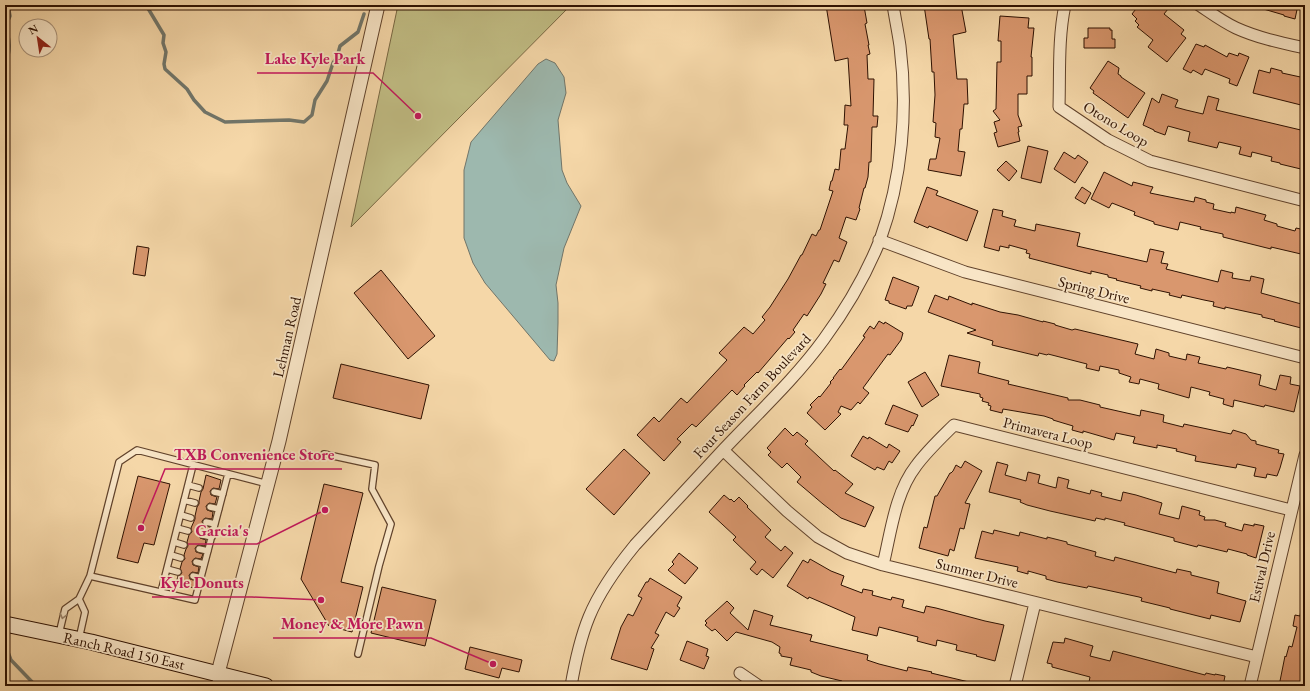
<svg xmlns="http://www.w3.org/2000/svg" width="1310" height="691" viewBox="0 0 1310 691" font-family="'EB Garamond',serif">
	<style>
		.green { fill: #c1bd84; stroke: #786742 }
		.water { fill: #9db8ae; stroke: #717569 }
		.lines { fill: none; stroke-linecap: round; stroke-linejoin: round }
		.stream { stroke: #717569; stroke-width: 3.5 }
		.building { fill: #d9976e; stroke: #2e1101 }
		.service-casing { stroke: #60422b; stroke-width: 8 }
		.minor-casing { stroke: #60422b; stroke-width: 13 }
		.tertiary-casing { stroke: #60422b; stroke-width: 15 }
		.secondary-casing { stroke: #2e1101; stroke-width: 17 }
		.service { stroke: #f8e5c6; stroke-width: 5.5 }
		.minor { stroke: #f8e5c6; stroke-width: 11 }
		.tertiary { stroke: #f8e5c6; stroke-width: 13 }
		.secondary { stroke: #f8e5c6; stroke-width: 15 }
		.oneway { stroke: #9d866d }
		.labels { text-anchor: middle; stroke-width: 3.5; stroke-linejoin: round; paint-order: stroke }
		.street-label { font-size: 15px; fill: #2e1101; stroke: #f8e5c6 }
		.leader { fill: none; stroke: #c2185b; stroke-width: 1.5 }
		.callout-dot { fill: #c2185b; stroke: #f8e5c6; stroke-width: 1.5 }
		.callout-label { font-size: 16px; text-anchor: middle; font-weight: bold; fill: #c2185b; stroke: #f8e5c6; stroke-width: 3.5; stroke-linejoin: round; paint-order: stroke }
	</style>
	<rect width="100%" height="100%" fill="#f5d7a8"/>
	<filter id="stains"><feTurbulence type="fractalNoise" baseFrequency=".005" numOctaves="4"/><feColorMatrix values="0 0 0 0 .2 0 0 0 0 .09 0 0 0 0 .02 0 0 0 .5 -.17"/></filter>
	<radialGradient id="worn" r=".72"><stop offset=".6" stop-color="#630" stop-opacity="0"/><stop offset="1" stop-color="#630" stop-opacity=".3"/></radialGradient>
	<!-- green -->
	<path class="green" d="M398,5H571L351,227Z"/>
	<!-- water -->
	<path class="water" d="M546,59L555,63L564,77L566,93L558,120L562,170L567,183L581,206L564,248L556,285L558,303V323L557,354L554,361L550,360L485,283L473,263L464,238V170L471,142L538,64Z"/>
	<g class="lines">
		<!-- stream -->
		<path class="stream" d="M146,5L164,35L163,43L166,52L164,64L165,69L187,89L194,100L205,112L225,122L289,120L304,122L312,115L315,100L327,81L333,63L337,57L340,46L358,32L364,14
			M5,27C10,38 11,53 5,63
			M5,27L10,16L8,5
			M5,644L11,660L36,686"/>
	</g>
	<!-- building -->
	<path class="building" d="M826,5H860L861,7L864,6L867,23L865,24L869,45H868L870,54L867,55L868,79H874L873,116H878L877,127H872L871,162H869L868,177L865,188H864L859,208L860,209L856,220L846,217L839,238L847,242L839,262L834,260L823,283L826,284L821,294L807,316L804,314L793,330L795,332L789,339L788,338L758,373L757,372L744,385L745,386L737,395L732,390L696,427L692,424L677,439L681,442L664,461L637,435L654,417L659,422L681,398L687,403L727,360L719,353L744,327L753,334L765,320L762,317L770,307L788,279L801,255H802L812,234L816,236L819,230H820L833,191L829,190L831,181H832L835,169L839,170L841,149H845L848,125H844L845,105L851,106L848,58L835,61Z
		M924,5H961L966,32L953,35L957,79H967L968,104H964L962,129H960L958,151L965,152L961,176L928,170L930,159H936L940,138L935,137L936,123L933,122L935,95L934,72H932L930,39H929Z
		M1139,5H1163L1168,9L1164,14L1184,30L1181,34L1186,38L1167,62L1148,47L1153,40L1137,27L1139,25L1135,21L1137,19L1132,14Z
		M1260,5H1298L1295,19L1284,16V15L1260,8Z
		M1000,16L1029,18L1028,28H1034L1031,57H1032V76H1027V94H1018V115L1022,126L1018,127L1019,132H1018L1020,141L998,147L994,133L997,132L994,122L1000,120L993,111L996,109L997,62H1001V41H998Z
		M1088,28H1110V30H1112V39H1115V48H1084V38H1088Z
		M1196,44L1204,47L1205,45L1227,57L1229,53L1238,56L1239,53L1249,57L1237,86L1229,83L1230,79L1205,69L1202,75L1193,70L1191,73L1183,69Z
		M1108,61L1119,68L1118,74L1121,76V77L1145,93L1128,118L1093,93L1094,91L1090,88Z
		M1271,68L1282,71V73L1305,78V106L1253,93L1259,70L1270,73Z
		M1162,94L1178,100L1175,107L1186,110L1203,114L1208,96L1219,99L1216,110L1305,131V170L1280,164V163L1271,161L1272,157L1252,152L1251,157L1239,154L1241,147L1219,142L1217,148L1188,141L1190,132L1168,126L1165,135L1154,131V130L1143,125L1152,98L1159,103Z
		M1028,146L1048,151L1041,183L1021,178Z
		M1064,152L1075,159L1078,155L1088,162L1075,183L1054,169Z
		M1006,161L1017,171L1009,181L997,170Z
		M1104,172L1132,186L1133,182L1153,187L1150,193L1194,202L1195,197L1206,200V202L1214,204L1213,209L1231,213V212L1235,213L1236,207L1266,215L1264,220L1277,224V226L1295,231L1296,228L1305,230L1301,254L1271,247V249L1223,237V234L1200,229L1201,227L1180,222L1178,230L1154,224V222L1134,215L1135,212L1112,203L1109,208L1091,199Z
		M927,187L938,191L936,195L978,211L967,241L929,226L928,228L914,222Z
		M1082,187L1091,193L1085,204L1075,198Z
		M993,209L1003,211L1002,216L1016,220L1014,226L1035,231L1036,224L1080,233L1077,246L1147,262L1150,249L1164,252L1161,263L1168,264L1166,269L1218,282L1221,270L1233,273L1232,278L1250,281L1251,276L1264,279L1261,293L1305,305V329L1274,321L1275,320L1262,317V315L1225,307V309L1213,306L1214,302L1204,300L1182,295L1181,298L1169,295L1170,293L1152,289V291L1140,288L1141,286L1116,280L1117,279L1108,277V275L1091,271V274L1029,258L1030,254L1026,253L1027,250L1009,245V248L1000,246L999,251L984,247Z
		M137,246L149,248L145,276L133,274Z
		M381,270L435,336L408,359L354,293Z
		M893,277L919,287L912,306H907L906,309L889,303V301L885,300Z
		M935,295L948,300L949,296L972,305V303L1000,312L1018,315L1043,322V321L1055,324V325L1072,330L1075,329L1138,344L1135,354L1154,359L1156,349L1169,353V356L1186,360L1187,354L1200,357L1198,363L1226,369L1227,367L1261,375L1259,385L1276,390L1280,375L1291,377L1290,384L1300,386L1294,412L1265,405L1264,407L1234,400L1233,407L1223,404L1224,399L1209,395L1210,392L1191,387L1189,398L1158,389L1159,384L1140,379L1139,384L1129,382L1131,377L1119,373V370L1100,366L1099,371L1086,368L1087,364L1048,354L1047,355L1039,353L1038,356L992,345L993,341L967,333L976,330L928,312Z
		M879,321L884,324L885,322L903,333L901,340L890,355L888,354L863,388L869,393L860,404L858,402L851,410L841,406L838,412L841,414L825,430L807,413L812,407L810,405L819,396L820,397L831,383L830,382L834,378H833L840,369L841,370L865,337L863,336L870,326L874,329Z
		M949,355L980,362L978,373L1009,381L1008,384L1068,398V400H1080L1100,405V407L1140,416L1141,410L1164,415L1163,422L1183,427L1184,424L1231,434L1233,430L1246,434L1251,440L1256,441V444L1279,450L1278,453L1284,454L1280,468L1277,476L1267,474L1266,478L1254,476L1256,468L1237,464L1236,468L1195,461L1196,456L1176,451L1177,449L1157,445V448L1133,443L1135,437L1116,433L1114,440L1083,431V433L1072,430L1073,426L1053,420V419L1044,416L1003,409L1002,413L990,410L991,406L988,405L989,403L982,401L983,398L980,397V394L941,386Z
		M341,364L429,385L421,419L333,398Z
		M925,372L939,395L922,407L908,382Z
		M893,405L918,415L913,426L912,425L908,432L885,424Z
		M785,428L793,436L797,432L808,441L805,444L834,471L835,470L853,484L845,493L874,507L865,527L841,518L823,504L797,482L801,477L787,463L782,468L768,455L771,452L767,448Z
		M863,436L868,439L869,437L887,448L889,444L900,451L892,463L889,461L884,470L877,467L875,470L851,456Z
		M624,449L650,473L614,515L586,489Z
		M965,461L982,471L965,503L970,504L964,529L960,528L954,551L950,549L948,556L919,548L924,527L927,528L935,496H937L950,473H951L953,471L956,465L961,468Z
		M997,462L1008,465L1005,475L1026,481L1028,472L1040,475L1038,483L1056,488L1058,477L1069,480L1067,488L1090,494L1091,490L1102,493L1101,496L1121,501L1123,492L1136,495L1162,503L1159,514L1179,519L1182,506L1200,511L1199,515L1205,517L1204,520H1215L1226,523L1225,526L1242,531L1244,524L1254,526V524L1264,526L1256,558L1247,555V554L1228,549L1227,552L1198,545L1197,547L1174,541V538L1124,525L1125,523L1105,518V520L1096,518L1095,521L1050,511L1027,505L1020,502L1021,500L989,492Z
		M206,475L221,480L219,489L213,488L210,491L211,495L217,497L215,504L209,503L206,506L207,510L213,512L212,519L205,518L202,521L203,525L210,527L208,532L202,531L199,534L200,538L206,540L205,546L198,545L195,548L196,552L203,554L201,559L195,558L192,561L193,565L199,567L198,573L192,572L189,575L190,579L196,581L194,588L176,583L178,576L182,573L180,569L182,562L185,559L184,555L186,549L188,546L187,542L189,535L192,532L191,528L195,519V516L197,507L199,504V501L201,492L203,489Z
		M138,476L170,484L154,545L144,543L138,563L117,558Z
		M324,484L363,493L341,582L363,587L352,632L329,626L301,579Z
		M724,495L730,500L731,499L734,502L739,497L748,506L747,507L771,530L765,537L781,551L785,546L793,553L773,578L762,569L757,575L750,569L756,562L733,540L736,537L709,512Z
		M994,530L1019,536L1020,532L1047,539V537L1067,542V544L1096,552L1095,556L1114,561L1115,557L1176,573L1177,569L1191,572V575L1219,582L1217,593L1246,601L1240,622L1211,615L1210,619L1170,609V608L1141,601L1142,598L1139,597L1088,586L1087,588L1057,582L1046,579V576L1028,571V574L1017,571L1018,567L975,558L982,531L993,534Z
		M679,553L698,568L685,584L668,570L674,564L672,562Z
		M810,559L831,571L844,576L841,585L862,593L863,589L873,591L872,595L891,600L892,597L904,600L902,607L924,613L926,606L936,608L985,621L1004,625L995,661L976,656L977,655L956,650L957,645L937,640L936,646L917,641L918,637L879,627L877,636L852,630L855,617L809,597L808,599L787,586L803,560L808,563Z
		M650,578L682,597L677,606L680,608L674,617L666,612L655,633L659,635L651,648L654,649L647,670L611,659L621,627L628,614L633,616L642,598L638,596L646,582H648Z
		M382,587L436,600L425,646L371,633Z
		M727,601L734,608L730,613L748,630L754,610L773,616L770,625L812,635L810,641L868,655L867,660L879,664L907,671L908,667L932,672L931,673L969,682V686H840L842,681L821,676L811,672V670L790,665L792,658L781,656V654L779,653L780,647L772,642L736,632L727,641L715,629L712,631L705,625L707,623L705,621Z
		M1301,610H1305V686H1279L1285,656L1286,657L1289,646L1292,647L1297,627L1293,626L1295,615L1300,616Z
		M1065,638L1093,646L1090,656L1110,661L1113,651L1205,675L1206,673L1215,675V674L1225,676L1223,686H1106L1089,682L1090,677L1052,667V664L1047,663L1053,642L1064,643Z
		M687,641L708,649L706,656L709,657L704,669L680,660Z
		M470,647L522,660L519,672L502,668L499,678L465,669Z"/>
	<g class="lines">
		<defs>
			<path id="service" d="M324,454L375,465L372,489L391,524L379,566L358,654
				M188,485L199,488
				M214,492L223,494
				M184,500L195,503
				M210,507L219,509
				M181,515L191,518
				M206,522L215,524
				M177,528L188,531
				M203,535L212,537
				M174,542L184,545
				M199,549L208,551
				M171,555L181,558
				M196,562L204,564
				M167,569L178,572
				M90,576L195,600L228,474
				M193,576L201,578
				M161,592L193,465
				M79,599L90,576L119,462L137,450L268,484
				M59,634L65,609L79,599L85,612L79,639
				M214,686L218,674"/>
			<path id="minor" d="M1065,5C1058,38 1060,73 1059,107L1108,140L1150,161L1305,201
				M1199,5C1211,13 1223,22 1236,28C1258,38 1282,43 1305,48
				M879,240L965,272L1305,358
				M723,450L787,511L818,537L847,553L883,565L1257,657
				M883,565C891,532 895,493 916,466C927,451 941,438 954,425L1291,510
				M740,673L759,686
				M571,686C575,663 580,639 589,617C600,590 617,567 635,545C665,513 694,481 724,449C758,413 795,379 824,339C846,309 866,275 880,240C902,179 908,110 900,46C898,32 895,18 893,5
				M1015,686L1035,603
				M1250,686L1305,455"/>
			<path id="tertiary" d="M218,673L279,441L378,5"/>
			<path id="secondary" d="M5,624L91,642L266,686"/>
		</defs>
		<!-- service casing -->
		<use href="#service" class="service-casing"/>
		<!-- minor casing -->
		<use href="#minor" class="minor-casing"/>
		<!-- tertiary casing -->
		<use href="#tertiary" class="tertiary-casing"/>
		<!-- secondary casing -->
		<use href="#secondary" class="secondary-casing"/>
		<!-- service -->
		<use href="#service" class="service"/>
		<!-- minor -->
		<use href="#minor" class="minor"/>
		<!-- tertiary -->
		<use href="#tertiary" class="tertiary"/>
		<!-- secondary -->
		<use href="#secondary" class="secondary"/>
	</g>
	<!-- one-way arrows -->
	<defs><path id="oneway-chevron" d="M-2-3.5L2.5 0L-2 3.5" fill="none" stroke-width="1.6" stroke-linecap="round" stroke-linejoin="round"/></defs>
	<use class="oneway" href="#oneway-chevron" transform="translate(63 616) rotate(105)"/>
	<g class="labels">
		<!-- street labels -->
		<g class="street-label">
			<text transform="translate(1116 124) rotate(31)" y="5">Otono Loop</text>
			<text transform="translate(1094 290) rotate(14)" y="5">Spring Drive</text>
			<text transform="translate(287 337) rotate(-77)" y="5">Lehman Road</text>
			<text transform="translate(752 396) rotate(-47)" y="5">Four Season Farm Boulevard</text>
			<text transform="translate(1048 433) rotate(14)" y="5">Primavera Loop</text>
			<text transform="translate(1262 567) rotate(-77)" y="5">Estival Drive</text>
			<text transform="translate(977 573) rotate(14)" y="5">Summer Drive</text>
			<text transform="translate(124 651) rotate(13)" y="5">Ranch Road 150 East</text>
		</g>
	</g>
	<!-- callouts -->
	<path class="leader" d="M418 116L373 73H257M141 528L165 469H342M325 510L257 544H188M321 600L252 597H152M493 664L431 638H273"/>
	<g class="callout-dot">
		<circle cx="418" cy="116" r="4"/>
		<circle cx="141" cy="528" r="4"/>
		<circle cx="325" cy="510" r="4"/>
		<circle cx="321" cy="600" r="4"/>
		<circle cx="493" cy="664" r="4"/>
	</g>
	<g class="callout-label">
		<text x="315" y="64">Lake Kyle Park</text>
		<text x="254" y="460">TXB Convenience Store</text>
		<text x="222" y="536">Garcia's</text>
		<text x="202" y="588">Kyle Donuts</text>
		<text x="352" y="629">Money &amp; More Pawn</text>
	</g>
	<!-- margin -->
	<rect width="1310" height="691" fill="none" stroke="#f5d7a8" stroke-width="20"/>
	<rect x="6" y="6" width="1298" height="679" fill="none" stroke="#2e1101" stroke-width="2"/>
	<rect x="10" y="10" width="1290" height="671" fill="none" stroke="#2e1101"/>
	<!-- north arrow -->
	<g transform="translate(38 38) rotate(330)"><circle r="19" fill="#f8e5c6" stroke="#a79077"/>
	<path d="M0-3L7 15L0 10L-7 15Z" fill="#8f2418"/>
	<text y="-6" font-size="11" font-weight="bold" text-anchor="middle" fill="#2e1101">N</text>
	</g>
	<rect width="100%" height="100%" filter="url(#stains)"/>
	<rect width="100%" height="100%" fill="url(#worn)"/>
</svg>
